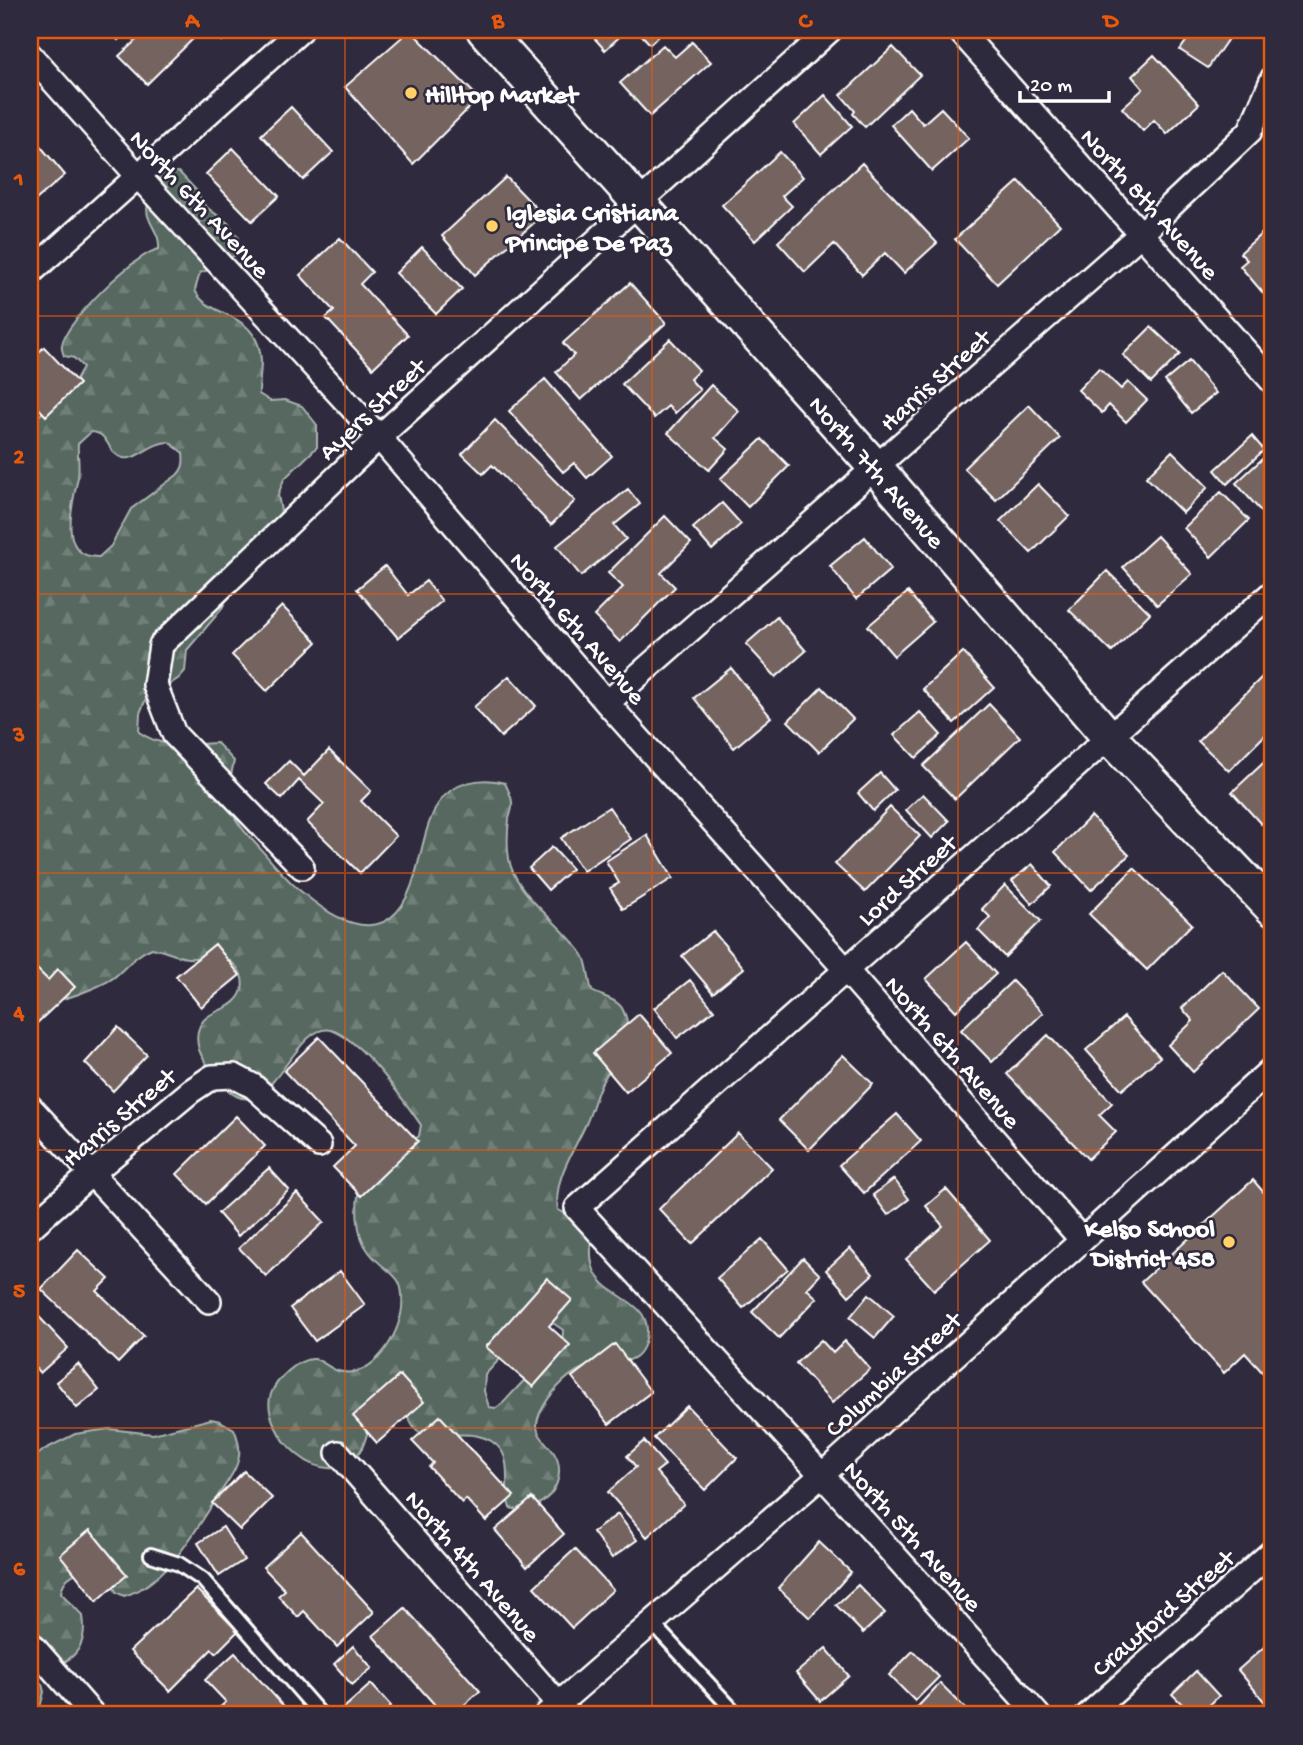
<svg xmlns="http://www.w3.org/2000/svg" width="1303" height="1745" viewBox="0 0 1303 1745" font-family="'Gochi Hand',sans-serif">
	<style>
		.forest { fill: url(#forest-firs); stroke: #aab4b0; stroke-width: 2; fill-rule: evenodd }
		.building { fill: #746461; stroke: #fff; stroke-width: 2 }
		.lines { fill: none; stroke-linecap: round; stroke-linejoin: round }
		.lane-casing { stroke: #fff; stroke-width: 18 }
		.street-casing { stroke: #fff; stroke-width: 28 }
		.secondary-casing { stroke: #fff; stroke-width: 38 }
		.lane { stroke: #2f2a3d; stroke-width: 12 }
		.street { stroke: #2f2a3d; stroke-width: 23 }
		.secondary { stroke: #2f2a3d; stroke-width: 33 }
		.grid { fill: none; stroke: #e8590c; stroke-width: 2; stroke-opacity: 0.55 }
		.poi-dot { fill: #ffd166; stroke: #2f2a3d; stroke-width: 2.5 }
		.labels { text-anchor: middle; stroke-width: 5; stroke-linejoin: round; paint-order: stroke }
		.poi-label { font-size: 26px; font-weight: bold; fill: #fff; stroke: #2f2a3d; text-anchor: start }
		.street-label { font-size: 26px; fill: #fff; stroke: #2f2a3d }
		.neatline { fill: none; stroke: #e8590c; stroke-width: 2.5 }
		.grid-label { font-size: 23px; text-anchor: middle; font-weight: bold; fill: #e8590c }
	</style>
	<defs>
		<pattern id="forest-firs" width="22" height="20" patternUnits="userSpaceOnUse" patternTransform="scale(1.75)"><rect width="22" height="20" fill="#566860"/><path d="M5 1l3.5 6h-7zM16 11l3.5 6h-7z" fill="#6f7f78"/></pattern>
	</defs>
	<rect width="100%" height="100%" fill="#2f2a3d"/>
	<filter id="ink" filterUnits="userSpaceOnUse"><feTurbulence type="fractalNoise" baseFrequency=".0143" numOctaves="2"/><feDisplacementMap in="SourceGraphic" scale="14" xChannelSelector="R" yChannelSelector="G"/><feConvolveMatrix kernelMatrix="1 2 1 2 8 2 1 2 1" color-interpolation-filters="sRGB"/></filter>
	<g filter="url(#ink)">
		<!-- forest -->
		<path class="forest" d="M179,172L196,190L205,206L228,223L239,238L235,255L218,266L200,273L195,290C207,319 259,309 261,361C261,372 259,383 259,394L270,401L285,400L302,406L317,425V447L284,479L278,495L281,511L272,528L251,553L221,610L187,650L185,671L179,678L145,701L140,713L139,732C162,749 189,744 217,743L234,761C225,802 226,812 255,843C270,859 285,879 303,893C349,932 395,946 415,875C422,852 425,825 438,804C452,782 481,776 505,783C508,790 512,796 512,803C513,809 510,814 509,819C507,836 506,857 513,872C529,906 563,925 583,955C589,965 588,980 592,991C602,997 618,999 623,1010C638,1039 613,1061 601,1084C595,1097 592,1111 586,1124C574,1151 553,1179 558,1210L594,1227C591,1242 588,1260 596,1274C608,1297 648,1301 647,1331C644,1375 607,1357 581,1369C564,1377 549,1395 541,1411C527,1438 554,1442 558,1462C565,1491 536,1515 510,1508C503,1491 512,1466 501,1450C479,1420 430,1446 415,1429C411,1424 408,1416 404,1410L370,1425C367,1433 365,1443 361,1450C326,1502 258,1430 271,1394C276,1380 298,1358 314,1359C322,1360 330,1369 338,1371C372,1381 399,1336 402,1308C405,1270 387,1276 369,1252C355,1234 355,1202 361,1181L419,1136L421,1125C402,1098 365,1044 334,1031C295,1015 270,1132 227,1089C223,1085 221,1080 218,1075C214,1070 207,1066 204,1060C195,1046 194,1027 207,1017C216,1010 228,1009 235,1001C251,986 240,961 220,957C210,955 198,959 188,958C176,957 164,950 152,948C137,954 129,964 118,974C108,984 71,998 57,1000C49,1001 38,999 30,998V423L70,390L83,367L74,358L64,356C63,352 61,349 62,345C64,323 137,252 159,249C160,234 152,229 148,216C144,200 155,185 164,173ZM91,432C111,433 105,453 123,458C137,461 151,442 169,442L183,453C184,462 184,468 177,475L131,509L111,546L99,557C56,558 73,502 78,477C80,466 77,454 78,444ZM550,1321L563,1330L562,1346L531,1373L503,1403L496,1408L489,1407L484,1391L485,1375L526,1330Z
			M211,1419L220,1421L234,1429C238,1438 240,1447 239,1456C237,1471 224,1486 216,1499C194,1533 166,1584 124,1596L116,1592L113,1585L81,1570C70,1576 63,1579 61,1593L83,1616C89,1654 65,1669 30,1668V1461L45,1449L75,1434L109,1429L153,1434Z
			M30,1675L42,1684L44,1692L38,1715H30Z"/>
		<!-- building -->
		<path class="building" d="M108,30H128L118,40Z
			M147,30H188L195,37L147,84L119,56Z
			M211,30H234L222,41Z
			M410,30L479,98L413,164L345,87Z
			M587,30H627L605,50Z
			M637,30H665L650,44Z
			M1194,30H1234L1208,68L1180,50Z
			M692,42L711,62L650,116L620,83L663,45L675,57Z
			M893,47L920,75L865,127L853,114L855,111L841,95Z
			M1154,55L1199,104L1167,134L1154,120L1143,131L1122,108L1143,89L1132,76Z
			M825,95L852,126L821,154L794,124Z
			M291,107L333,152L303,180L261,135Z
			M909,108L923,124L941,108L969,138L932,171L891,125Z
			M30,134L65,175L30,205Z
			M233,148L279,196L252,221L206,174Z
			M780,152L803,177L782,196L792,206L755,241L722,205Z
			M862,163L937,243L904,273L885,253L862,275L834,244L805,272L778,242Z
			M506,177L543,215L475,275L442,236Z
			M1019,181L1060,225L997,284L955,239Z
			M1270,226L1273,229V296L1269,300L1240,266L1247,260L1240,253Z
			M340,238L372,272L360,284L408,335L373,368L326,318L334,311L300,275Z
			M422,247L462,289L436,314L396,273Z
			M630,283L666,323L581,400L556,372L574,355L563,343Z
			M1151,327L1180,354L1151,383L1123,355Z
			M670,339L699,370L690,379L700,390L675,413L668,406L654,418L622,384Z
			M44,347L79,384L46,416L30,399V361Z
			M1189,361L1216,393L1191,413L1165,381Z
			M1099,368L1121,389L1128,382L1147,400L1126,422L1109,405L1102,413L1078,390Z
			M545,379L612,456L587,478L574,463L563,472L509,411Z
			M711,385L739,411L715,438L728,449L709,470L668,433Z
			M1029,405L1060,438L996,500L964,468Z
			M495,420L575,501L551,525L492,465L483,474L462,454Z
			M1252,436L1264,450L1227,484L1215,470Z
			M762,439L789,466L748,507L720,479Z
			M1273,449V509L1265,516L1236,483Z
			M1172,451L1208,487L1183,513L1146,477Z
			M1038,484L1069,516L1031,553L1000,521Z
			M628,489L640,504L614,525L626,539L581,576L557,546Z
			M1221,492L1249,520L1211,557L1184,528Z
			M722,503L741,524L712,550L693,528Z
			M665,516L691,543L661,573L675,587L620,642L594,616L623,587L608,573Z
			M1157,536L1192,574L1157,605L1123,567Z
			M865,537L891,569L856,599L830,566Z
			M385,566L408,595L426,581L442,601L398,638L357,589Z
			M1107,571L1150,613L1112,652L1069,610Z
			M908,592L933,622L894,656L868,626Z
			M282,606L317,642L267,691L232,655Z
			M777,617L806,651L776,677L746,644Z
			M963,652L994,687L954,723L923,689Z
			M731,668L771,717L734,748L694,698Z
			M1264,675L1273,685V727L1229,771L1198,741Z
			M509,676L536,706L501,737L474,707Z
			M822,687L853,719L819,752L788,721Z
			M989,704L1020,737L955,799L923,766Z
			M920,712L941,735L916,758L894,735Z
			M329,750L371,791L361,801L396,836L360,873L307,822L324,804L299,780L282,799L266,784L289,761L304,776Z
			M1273,754V813L1261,824L1232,792Z
			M880,773L895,790L873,811L858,793Z
			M923,794L949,821L932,838L906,810Z
			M609,807L631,839L583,871L561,838Z
			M890,807L920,836L865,892L835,864Z
			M1091,816L1129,855L1091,890L1055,852Z
			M647,835L673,878L623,909L610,888L619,883L606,861Z
			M552,847L572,869L548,890L529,868Z
			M1032,864L1051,886L1032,904L1012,881Z
			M1134,868L1192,924L1147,970L1089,914Z
			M1005,885L1041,921L1005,957L978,930L990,917L982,909Z
			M713,931L744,968L713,993L682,956Z
			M966,942L996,974L956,1011L926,979Z
			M215,944L240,975L201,1007L176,976Z
			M30,962L48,980L58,969L75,987L35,1025L30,1020Z
			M1222,970L1259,1009L1193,1072L1168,1045L1193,1021L1182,1008Z
			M690,980L714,1010L677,1038L654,1008Z
			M1012,981L1043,1013L992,1062L961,1030Z
			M639,1014L672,1053L626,1092L593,1053Z
			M1124,1017L1160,1057L1122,1090L1086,1050Z
			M118,1027L147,1055L113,1091L85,1063Z
			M1048,1035L1112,1103L1099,1115L1116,1132L1088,1159L1007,1074Z
			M319,1037L418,1141L361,1196L333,1167L355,1146L284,1071Z
			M843,1055L873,1084L809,1150L779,1120Z
			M897,1114L921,1141L864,1193L839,1165Z
			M236,1116L265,1146L206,1204L177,1174Z
			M738,1133L772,1168L692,1244L659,1209Z
			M269,1168L289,1190L238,1236L218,1213Z
			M894,1179L909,1199L888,1215L873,1195Z
			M1253,1180L1273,1203V1366L1264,1374L1245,1353L1224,1373L1141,1282Z
			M946,1189L990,1240L934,1290L906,1259L943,1226L926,1206Z
			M297,1193L324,1222L266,1276L239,1248Z
			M762,1239L788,1269L743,1308L717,1278Z
			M850,1248L873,1274L849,1296L826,1270Z
			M78,1250L109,1279L97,1291L144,1336L118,1363L41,1289Z
			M803,1258L820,1275L807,1289L817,1298L779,1338L752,1312Z
			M340,1271L365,1305L315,1341L290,1308Z
			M547,1278L572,1300L549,1326L570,1345L533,1387L486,1347Z
			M869,1294L894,1316L875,1338L850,1317Z
			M30,1307L68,1348L40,1373L30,1362Z
			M821,1340L833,1353L845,1341L870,1369L832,1403L796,1363Z
			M615,1344L651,1392L609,1424L572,1377Z
			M78,1364L99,1390L77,1408L56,1382Z
			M400,1375L424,1402L377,1443L353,1416Z
			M687,1406L737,1458L705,1490L654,1438Z
			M440,1416L514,1496L486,1521L466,1499L462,1503L429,1467L433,1463L412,1441Z
			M644,1441L665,1465L656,1472L684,1504L647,1537L608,1492L636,1467L627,1456Z
			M244,1471L272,1498L240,1530L212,1503Z
			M532,1498L564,1534L527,1567L495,1530Z
			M618,1514L637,1540L612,1558L593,1532Z
			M223,1527L244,1560L219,1576L198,1543Z
			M90,1530L127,1575L97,1601L60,1555Z
			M301,1532L374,1612L337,1647L304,1611L298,1617L278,1596L285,1590L263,1567Z
			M819,1542L851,1572L810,1618L778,1588Z
			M575,1549L613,1590L572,1628L534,1587Z
			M858,1585L885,1613L863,1633L836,1605Z
			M196,1589L238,1631L216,1653L212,1649L170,1691L130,1651Z
			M405,1608L480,1691L453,1715H444L373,1636Z
			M1272,1640L1273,1701L1268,1706L1238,1670Z
			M353,1646L372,1668L352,1685L334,1664Z
			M826,1648L849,1676L820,1701L796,1673Z
			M913,1651L939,1677L915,1701L889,1675Z
			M235,1653L292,1715H211L226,1702L205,1680Z
			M1196,1671L1219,1696L1199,1715H1193L1172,1694Z
			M940,1683L969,1712L966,1715H910Z
			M371,1684L391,1706L388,1710L393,1715H336Z"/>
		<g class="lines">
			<defs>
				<path id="lane" d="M151,1555L179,1564L203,1580L321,1715
					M652,1623L731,1708"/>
				<path id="street" d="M959,30L1273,382
					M30,55L138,176L379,437L607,703L846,970L1081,1239
					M30,273L301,30
					M607,703L1142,233L1250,131L1273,78
					M302,867L174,734L155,685L161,645L379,437L830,30
					M30,1107L209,1301
					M30,1228L91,1174L191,1091L212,1077L234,1076L253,1086L319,1145
					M338,1453L568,1715
					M30,1643L93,1715
					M546,1715L822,1475L1273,1068
					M1038,1715L841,1496L577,1208L1273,592
					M1088,1715L1273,1551"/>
				<path id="secondary" d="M484,30L876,468L1108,736L1273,909"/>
			</defs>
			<!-- lane casing -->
			<use href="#lane" class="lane-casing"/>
			<!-- street casing -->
			<use href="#street" class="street-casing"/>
			<!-- secondary casing -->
			<use href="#secondary" class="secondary-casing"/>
			<!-- lane -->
			<use href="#lane" class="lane"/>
			<!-- street -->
			<use href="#street" class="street"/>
			<!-- secondary -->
			<use href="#secondary" class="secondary"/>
		</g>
	</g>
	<!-- grid -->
	<path class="grid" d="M345,30V1715M652,30V1715M958,30V1715M30,316H1273M30,594H1273M30,873H1273M30,1150H1273M30,1428H1273"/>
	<!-- markers -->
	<g class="poi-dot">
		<circle cx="411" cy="93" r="7"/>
		<circle cx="492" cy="226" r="7"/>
		<circle cx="1229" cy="1242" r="7"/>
	</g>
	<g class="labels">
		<!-- poi labels -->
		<g class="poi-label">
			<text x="425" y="102">Hilltop Market</text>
			<text x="506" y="220">Iglesia Cristiana<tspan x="506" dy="30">Principe De Paz</tspan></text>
			<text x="1215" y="1236" text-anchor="end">Kelso School<tspan x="1215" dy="30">District 458</tspan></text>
		</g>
		<!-- street labels -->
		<g class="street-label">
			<text transform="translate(201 203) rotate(47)" y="9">North 6th Avenue</text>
			<text transform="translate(1151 203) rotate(48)" y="9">North 8th Avenue</text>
			<text transform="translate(934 379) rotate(-42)" y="9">Harris Street</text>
			<text transform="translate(371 408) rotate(-43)" y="9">Ayers Street</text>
			<text transform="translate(878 471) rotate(49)" y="9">North 7th Avenue</text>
			<text transform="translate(579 627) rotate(49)" y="9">North 6th Avenue</text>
			<text transform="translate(906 879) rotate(-42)" y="9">Lord Street</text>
			<text transform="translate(954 1051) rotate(49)" y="9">North 6th Avenue</text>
			<text transform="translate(118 1116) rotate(-40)" y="9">Harris Street</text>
			<text transform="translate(892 1373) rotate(-42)" y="9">Columbia Street</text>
			<text transform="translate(914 1535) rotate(48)" y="9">North 5th Avenue</text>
			<text transform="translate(474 1565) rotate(49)" y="9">North 4th Avenue</text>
			<text transform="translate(1162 1612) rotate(-41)" y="9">Crawford Street</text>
		</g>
	</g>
	<!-- margin -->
	<rect width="1303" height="1745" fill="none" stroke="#2f2a3d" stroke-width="77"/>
	<!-- scale -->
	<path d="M1020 91v10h89v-10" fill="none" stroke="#ffffff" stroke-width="3.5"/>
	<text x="1030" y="91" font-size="21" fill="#ffffff" stroke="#2f2a3d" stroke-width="5" paint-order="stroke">20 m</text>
	<rect x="38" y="38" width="1226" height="1668" class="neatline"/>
	<g class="grid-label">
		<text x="192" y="27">A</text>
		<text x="498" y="27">B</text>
		<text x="805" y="27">C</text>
		<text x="1111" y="27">D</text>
		<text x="19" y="185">1</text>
		<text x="19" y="463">2</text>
		<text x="19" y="741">3</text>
		<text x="19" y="1019">4</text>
		<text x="19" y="1297">5</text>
		<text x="19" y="1575">6</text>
	</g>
</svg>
